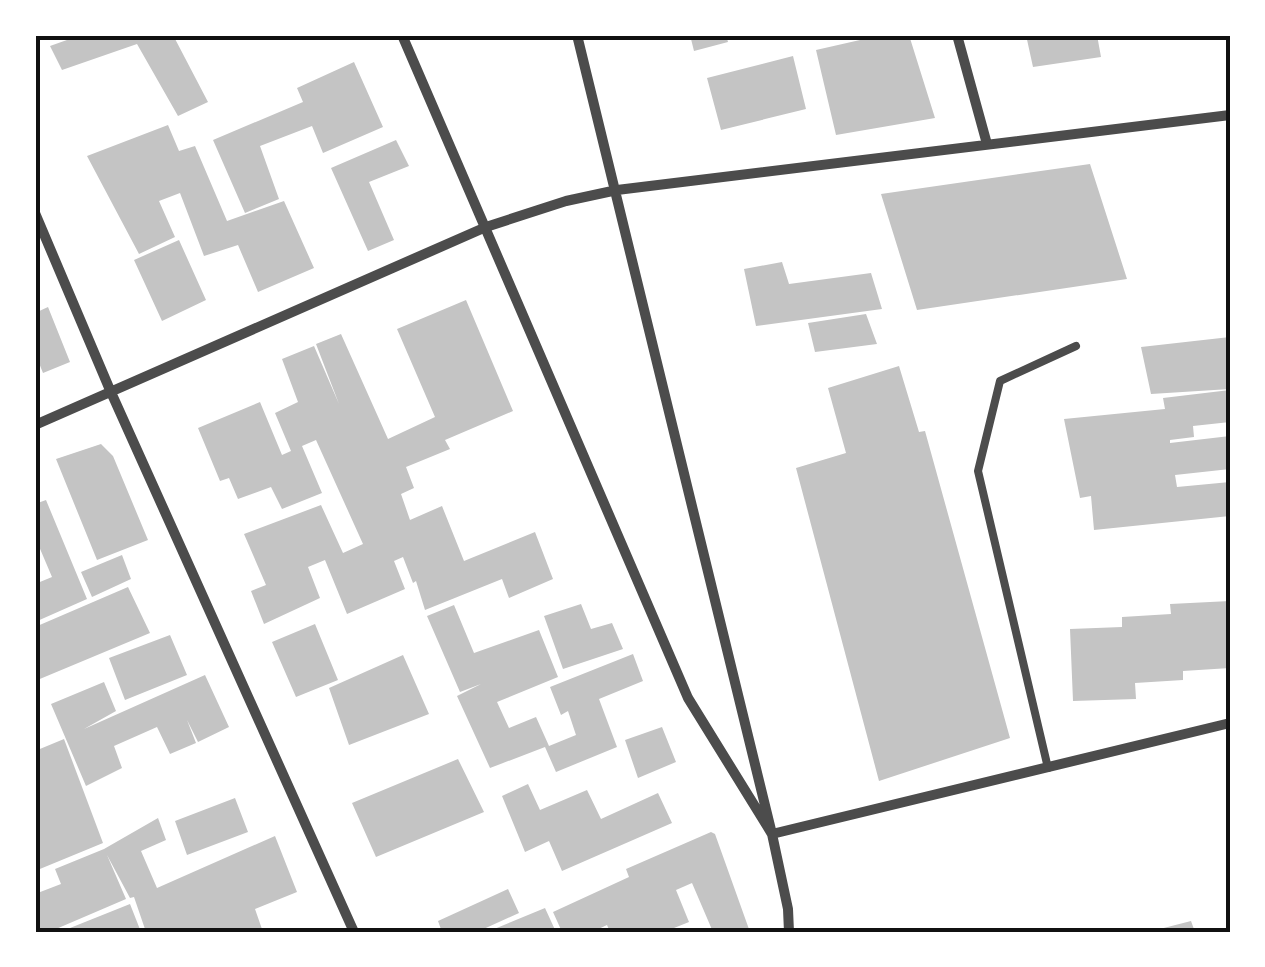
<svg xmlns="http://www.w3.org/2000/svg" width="1265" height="967" viewBox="0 0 1265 967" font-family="'Exo 2',sans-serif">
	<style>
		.building { fill: #c4c4c4 }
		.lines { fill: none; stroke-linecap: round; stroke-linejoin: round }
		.service { stroke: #4c4c4c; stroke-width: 8 }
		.minor { stroke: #4c4c4c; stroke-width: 10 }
		.neatline { fill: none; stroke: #111; stroke-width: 4 }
	</style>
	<rect width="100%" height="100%" fill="#fff"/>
	<!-- building -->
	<path class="building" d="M81,35H173L208,102L178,116L137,44L62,70L50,46Z
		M690,35H726L728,42L694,51Z
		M882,35H909L935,118L836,135L816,50Z
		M1026,35H1097L1101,57L1033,67Z
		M793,56L806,109L721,130L707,78Z
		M354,62L383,127L323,153L312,126L260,146L279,199L245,213L213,140L303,102L297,88Z
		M168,125L179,151L195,146L227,221L284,201L314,268L258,292L238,245L204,256L180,193L159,201L175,237L139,254L87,156Z
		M396,140L409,166L369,182L394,240L368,251L331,168Z
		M1090,164L1127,279L917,310L881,194Z
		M179,240L206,300L162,321L134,260Z
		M782,262L789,284L871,273L882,309L756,326L744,269Z
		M466,300L513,411L445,440L450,449L406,467L414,488L401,494L410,520L442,506L464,561L535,532L553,579L509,598L502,579L425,610L416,581L413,583L403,557L394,561L405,589L347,614L325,560L308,567L320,598L264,624L251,591L266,585L244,534L321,505L343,553L363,544L316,440L302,446L322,493L282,509L271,487L238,499L229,478L220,481L198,428L260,402L282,455L291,451L275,413L298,402L282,359L314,346L339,404L316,344L341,334L388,439L435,417L397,329Z
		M48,307L70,362L43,373L35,353V313Z
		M866,314L877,344L815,352L808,323Z
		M1230,337V367H1227L1230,389L1151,394L1141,347Z
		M899,366L919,432L925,431L1010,738L879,781L796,468L846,453L828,388Z
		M1230,390V422L1193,426L1194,437L1170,440V443L1230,436V469L1175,475L1177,487L1230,482V516L1094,530L1091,496L1080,498L1064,419L1165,409L1163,398Z
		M101,444L113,456L148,540L97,560L56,459Z
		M46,500L87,599L35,622V584L52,577L35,537V504Z
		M122,555L131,579L92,597L81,572Z
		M128,587L150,633L35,681V627Z
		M1230,601V668L1183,671V680L1135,683L1136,699L1073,701L1070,629L1122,627V617L1171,614L1170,604Z
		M581,604L591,629L612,623L623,649L563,669L544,616Z
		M454,605L474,653L539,630L558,677L497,702L509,728L536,717L549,746L576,735L568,711L561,715L550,687L633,654L643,681L599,699L617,747L556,772L545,747L490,768L457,696L481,684L460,692L427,616Z
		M315,624L338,680L296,697L272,642Z
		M170,635L187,675L125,700L109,658Z
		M403,655L429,714L349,745L329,688Z
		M205,675L229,727L198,742L187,720L196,743L170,754L157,727L114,746L122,768L86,786L51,704L104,682L116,711L84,729Z
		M662,727L676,762L638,778L625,740Z
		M64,739L103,843L35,871V751Z
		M458,759L484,812L376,857L352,803Z
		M528,784L540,810L587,790L601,819L658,793L672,823L562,871L549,841L525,852L502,796Z
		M235,798L248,832L187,855L175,821Z
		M158,818L166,840L141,851L157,888L275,836L297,892L255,909L263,932H146L134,897L130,898L107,855L126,899L49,932H35V894L61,884L55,869L104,849Z
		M711,832L715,834L750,932H713L692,883L676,890L689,922L664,932H610L607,925L592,932H562L553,912L629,877L626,869Z
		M508,889L519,913L477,932H442L438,921Z
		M130,904L141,932H60Z
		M545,908L556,932H487Z
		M1191,921L1195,932H1152V931Z"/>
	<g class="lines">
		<!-- service -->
		<path class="service" d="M1048,768L978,471L1000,381L1076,346"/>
		<!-- minor -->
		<path class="minor" d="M402,35L688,698L772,834L1230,723
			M577,35L772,834L788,909L789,932
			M957,35L987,144
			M35,213L110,390L354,932
			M35,425L486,227L566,201L617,190L1230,115"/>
	</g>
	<!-- border -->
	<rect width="1265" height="967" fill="none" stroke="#ffffff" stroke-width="75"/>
	<rect x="38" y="38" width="1190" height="892" class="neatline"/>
</svg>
